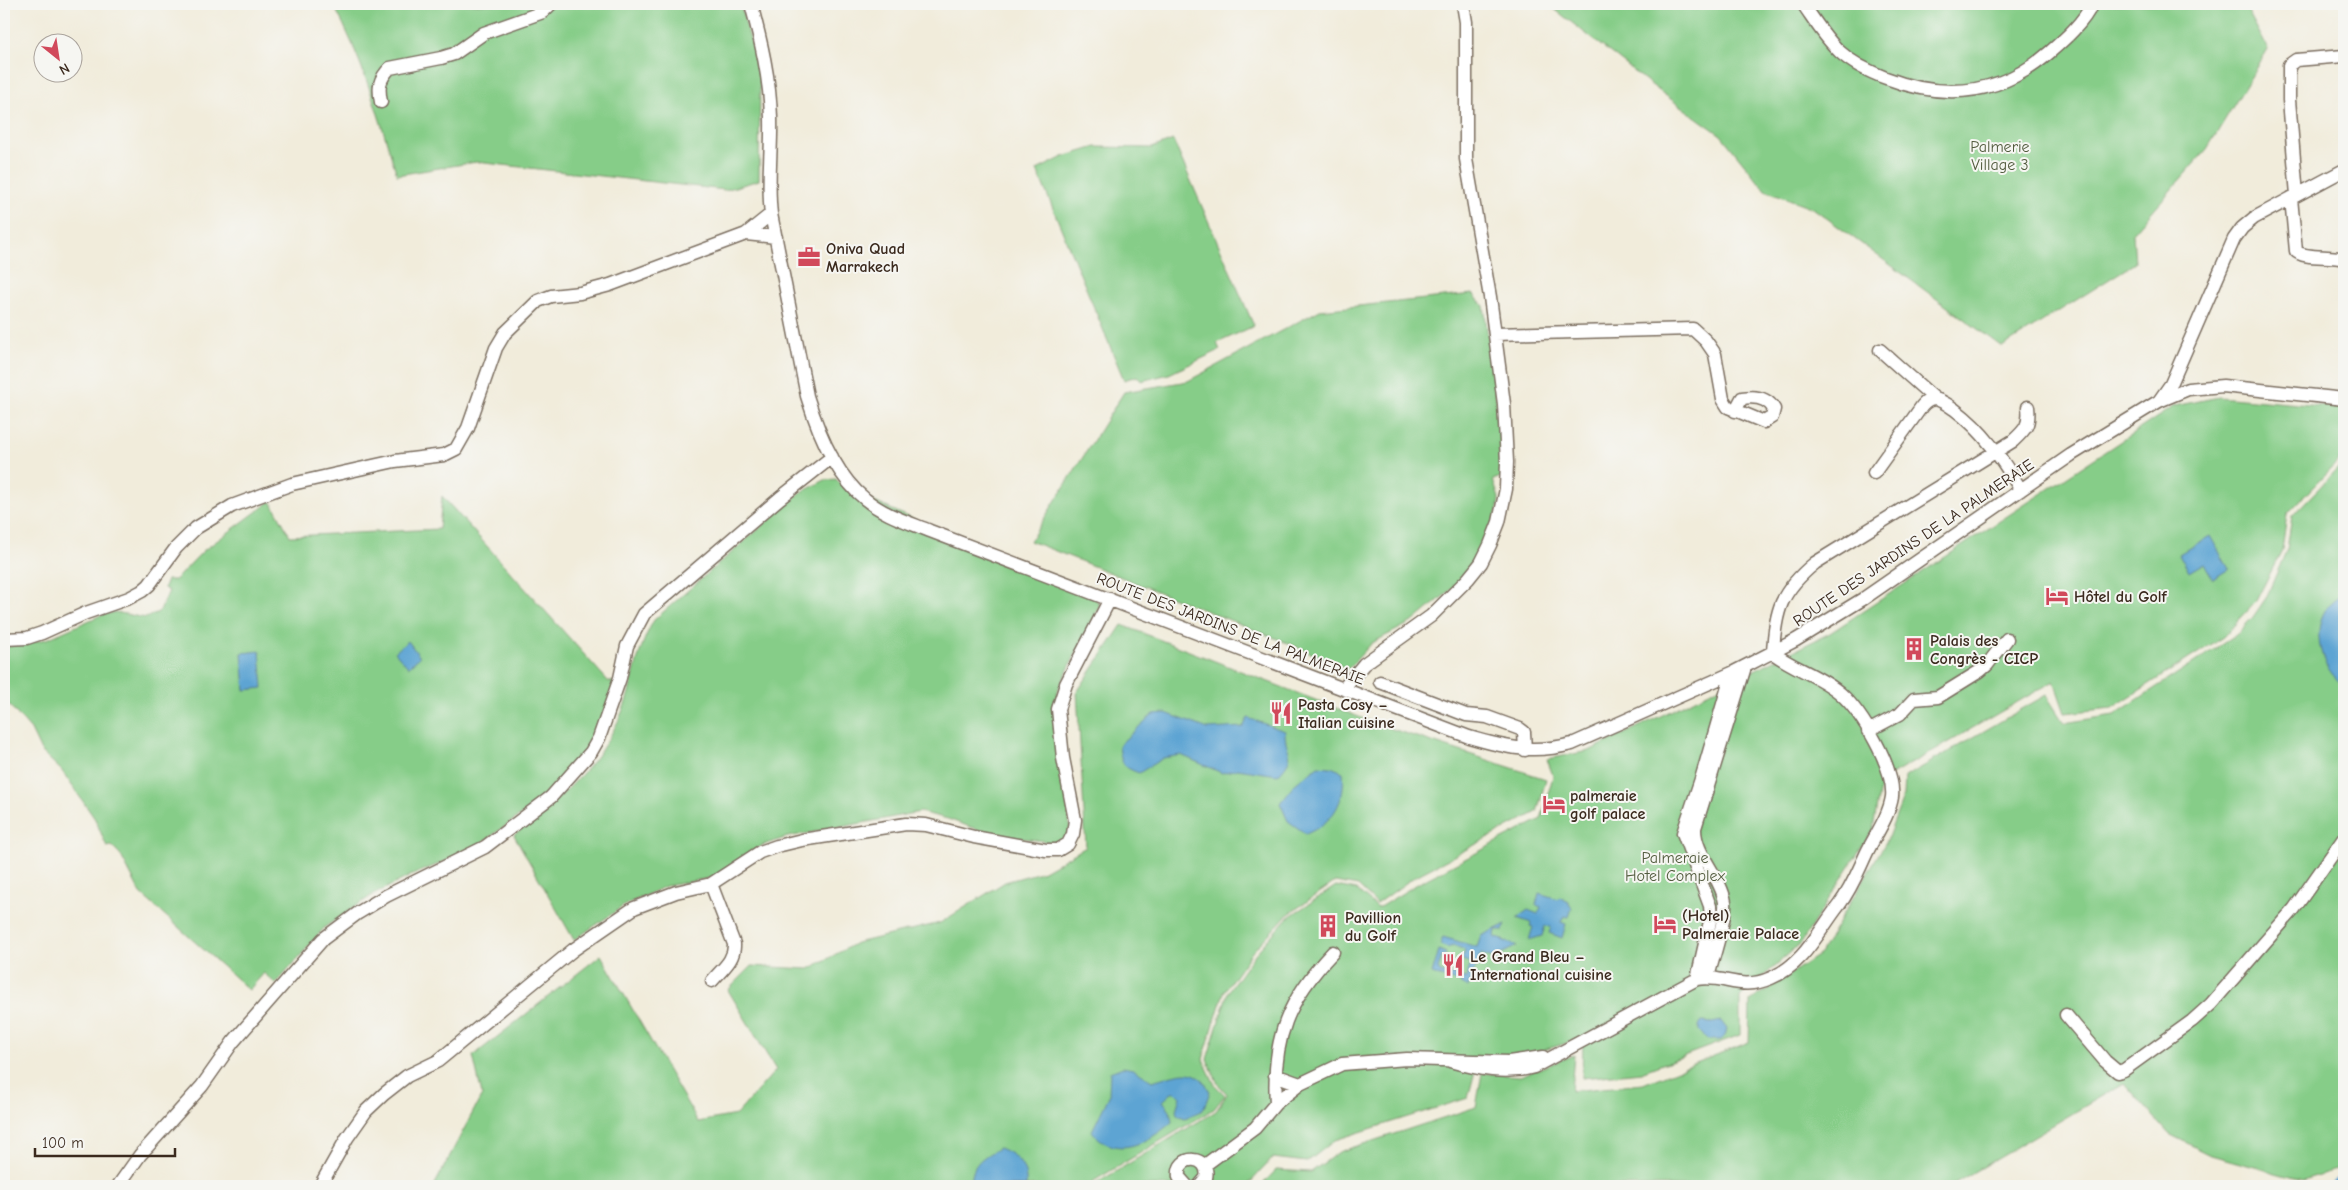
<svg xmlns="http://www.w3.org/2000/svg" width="2348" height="1190" viewBox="0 0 2348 1190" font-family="'Comic Neue',sans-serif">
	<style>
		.green { fill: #86cd88; stroke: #607c53 }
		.water { fill: #5da4d3; stroke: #4c6778 }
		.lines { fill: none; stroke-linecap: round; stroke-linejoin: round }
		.river { stroke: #5da4d3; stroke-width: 16 }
		.minor-casing { stroke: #7b6e60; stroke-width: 15 }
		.minor { stroke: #fff; stroke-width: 12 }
		.labels { text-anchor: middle; stroke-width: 4; stroke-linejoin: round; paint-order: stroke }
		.park-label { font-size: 16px; fill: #525b3e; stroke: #f6f6f2 }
		.poi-label { font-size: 16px; font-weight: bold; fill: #3b2a1e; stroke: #f6f6f2; text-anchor: start }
		.street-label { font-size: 16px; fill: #3b2a1e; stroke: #f6f6f2 }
	</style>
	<rect width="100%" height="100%" fill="#f6f6f2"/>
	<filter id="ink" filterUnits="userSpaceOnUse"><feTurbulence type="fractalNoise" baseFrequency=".02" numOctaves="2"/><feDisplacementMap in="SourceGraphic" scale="10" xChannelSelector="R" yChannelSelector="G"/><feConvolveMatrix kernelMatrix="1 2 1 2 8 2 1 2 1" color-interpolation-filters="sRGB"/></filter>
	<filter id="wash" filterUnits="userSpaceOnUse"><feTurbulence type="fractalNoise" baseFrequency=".0096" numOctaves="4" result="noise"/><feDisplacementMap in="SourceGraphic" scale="20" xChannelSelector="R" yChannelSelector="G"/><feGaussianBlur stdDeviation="1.12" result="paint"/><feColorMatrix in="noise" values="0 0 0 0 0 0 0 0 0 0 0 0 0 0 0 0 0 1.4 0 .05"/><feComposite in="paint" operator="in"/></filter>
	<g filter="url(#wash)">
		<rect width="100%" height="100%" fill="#f1ecdb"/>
		<!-- green -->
		<path class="green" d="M333,4H740L760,74L759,180L725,190L476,162L397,175C379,117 362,57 333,4Z
			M1548,4H2244L2268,49L2207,149L2133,233L2135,263L2002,347L1813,208L1765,190L1721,135L1658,90Z
			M1173,140L1254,326L1217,343L1220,350L1169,374L1141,381L1137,376L1124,380L1037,170L1063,157L1096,147L1152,148Z
			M1473,294L1484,306L1506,475L1493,480L1499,498L1498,508L1485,546L1459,583L1414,621L1372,643L1348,669L1290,644L1030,541L1124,392L1188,381L1320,310Z
			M2219,397L2344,408V455L2287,514L2282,550L2255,603L2223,637L2112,708L2065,713L2054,681L1881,781L1873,829L1801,943L1740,997V1035L1641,1072L1582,1078L1583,1038L1518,1058L1478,1060L1468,1098L1335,1140L1307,1162L1273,1158L1247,1186H1096L1095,1184L1216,1111L1227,1094L1218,1084L1207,1059L1228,992L1255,954L1287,918L1336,886L1357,890L1378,908L1419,883L1541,819L1553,776L1547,759L1589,751L1830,633L2174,406Z
			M2344,462V1168L2302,1180L2211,1155L2169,1134L2124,1083L1950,1186H1261L1276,1170L1311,1172L1339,1152L1476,1107L1482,1073L1520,1076L1574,1055L1571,1091L1643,1084L1749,1042L1750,1001L1820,954L1887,840L1904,795L1905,777L2046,695L2064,723L2114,715L2236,635L2253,617L2266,598L2287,549L2292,516Z
			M836,479L847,490L1096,599L1100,605L1057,692L1070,828L1066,837L1062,841L1051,842L990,834L948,819L920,812L788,837L763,845L711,878L666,886L625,905L574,940L514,835C562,797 607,759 627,699C635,672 639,645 654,620L800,493L825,480Z
			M442,496L608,681L617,683L591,746L531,808L470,851L410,876L371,896L325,927L276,984L264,973L249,990L141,894L120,854L112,846L107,847L95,819L62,771L41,751L31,730L4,699V647L47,639L99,616L115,612L146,618L160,611L169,591L164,588L167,580H175L203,551L271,501L290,536L439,529Z
			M1122,625L1377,724L1546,779L1537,812L1414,877L1377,904L1358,886L1335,882L1286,916L1252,952L1224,992L1203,1059L1215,1085L1225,1095L1214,1109L1092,1182L1094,1186H434L482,1095L473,1056L601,955L698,1122L736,1115L776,1070L728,990L752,966L809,969L856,943L940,923L1005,882L1044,871L1086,847L1077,692Z"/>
		<!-- water -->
		<path class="water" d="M2210,536L2229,569L2213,579L2204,563L2189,572L2179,554Z
			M2344,593V685C2321,670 2309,629 2329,605C2333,601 2339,597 2344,593Z
			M408,641L420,657L408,667L395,652Z
			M260,651L263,688L245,690L242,653Z
			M1166,713L1208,729L1243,727L1248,718L1285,731C1285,755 1299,753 1278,775L1237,769L1222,773L1181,755L1163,758L1139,773C1122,767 1121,763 1119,745L1153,714Z
			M1318,766L1331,767L1343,772C1346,801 1333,823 1306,834L1288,821L1280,803L1295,784Z
			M1539,893L1558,899L1559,897L1569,902V904L1572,908L1569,917L1564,916L1561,922L1566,924L1562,938L1549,933L1551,927L1545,926L1542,936L1529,940L1533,927L1530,926L1531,923L1517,918L1528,910L1538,914L1541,907L1536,905Z
			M1506,924L1503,930H1496L1495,937L1517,946L1493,958L1481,954L1468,987L1460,984L1463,977L1466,978L1471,963L1460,959L1461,956L1463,957L1465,950L1453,945L1448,948L1440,945L1443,937L1477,947L1481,936Z
			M1439,950L1446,953L1445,956H1442L1438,969L1440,972L1458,976L1456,982L1432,974Z
			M1721,1021L1727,1029L1725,1036L1721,1040H1708L1699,1031V1026L1702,1022L1712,1023Z
			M1123,1067L1133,1069L1152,1081C1175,1075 1197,1062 1210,1092L1203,1110L1185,1118L1177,1115L1176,1110L1180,1097L1174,1091L1163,1101L1170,1110L1172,1122C1148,1143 1115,1161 1092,1131L1109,1096L1110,1072Z
			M999,1148C1016,1154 1028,1167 1026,1186H971C972,1163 980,1159 999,1148Z"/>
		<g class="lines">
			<!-- river -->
			<path class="river" d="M2339,1186L2344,1183"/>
		</g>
	</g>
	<g filter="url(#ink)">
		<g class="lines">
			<defs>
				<path id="minor" d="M751,4C761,41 770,79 771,118C772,150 767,182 771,214L807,396C818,432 835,475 865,499C884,515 908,522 930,531L1469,737C1507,748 1533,754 1572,744L1732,673L1796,640L1863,599L2071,455L2159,401L2188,389L2223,386L2344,399
					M1803,4C1815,21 1825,38 1840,52C1853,64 1870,72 1886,78C1946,101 2001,95 2050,52C2065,39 2084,22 2092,4
					M381,102C378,87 379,79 390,68L441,58L454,54L484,33L543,12L551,4
					M2297,195L2289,100V65L2296,60L2344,56
					M2291,198L2296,251C2303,259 2331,255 2344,259
					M746,234L776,237
					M1495,334L1693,329L1706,341L1715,354L1723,399L1728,407L1764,422L1772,417L1774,409C1767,397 1754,396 1742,398L1735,411
					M1880,350L1934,398
					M2159,401L2171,384L2234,239L2242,228L2254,218L2344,170
					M1874,473L1922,406C1933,393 1942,401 1954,409C1985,432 2001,458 2021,490
					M4,639L27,638L42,633L86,613L129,598L142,591L149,585L176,548L196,528L232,506L292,484L395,461L444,455L456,449L468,428L496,348L505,333L538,301L551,296L580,293L610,285L746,234L771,214
					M1380,682L1466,715L1487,717L1520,729L1524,732L1525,750
					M1343,689L1364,664L1431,616L1468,579L1481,563L1490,545L1499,522L1506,489L1507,462L1504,404L1490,297L1466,159V22L1463,4
					M1868,731L1900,714L1914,699L1938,697L1980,671L1987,665L2007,639
					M711,884L734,944C735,960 722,969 712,981
					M1708,977C1712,961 1727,915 1725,902C1721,876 1694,854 1695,828L1745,667
					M1697,979L1711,917L1710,906L1683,833L1702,776L1732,673
					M2066,1015L2105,1061L2118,1072L2124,1070L2192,1021L2211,1004L2294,909L2344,838
					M1450,1061C1478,1069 1506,1075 1534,1067L1697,979C1725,974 1739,992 1771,978C1804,964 1818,932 1839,905C1852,888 1858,871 1867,852C1876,834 1889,816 1892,797C1895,768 1862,713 1841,694C1821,676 1794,669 1773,653C1775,610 1781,591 1815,563L2013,441C2026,429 2030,425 2028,407
					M1275,1075L1300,1084
					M1276,1103C1272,1038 1288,999 1333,952
					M1205,1165L1255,1128L1276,1103L1300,1084L1342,1064L1407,1059L1509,1062L1543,1057
					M118,1186L140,1155L202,1086L233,1042L323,939L358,913L386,896L485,847L551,797L591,752L599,738L620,678L627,646L644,614L780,498L832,457
					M320,1186L347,1138L366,1111L384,1094L407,1076L438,1061L573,950L634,908L676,892L711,884L760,852L777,846L802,840L906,824L926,825L974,837L1046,850H1058L1068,844L1073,834L1075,820L1063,758L1058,709L1066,684L1110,599
					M1187,1186L1179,1177C1176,1153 1211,1155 1206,1178L1199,1186"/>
			</defs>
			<!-- minor casing -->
			<use href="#minor" class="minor-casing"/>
			<!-- minor -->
			<use href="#minor" class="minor"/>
		</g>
	</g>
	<!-- icons -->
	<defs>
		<symbol id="office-bare" viewBox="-9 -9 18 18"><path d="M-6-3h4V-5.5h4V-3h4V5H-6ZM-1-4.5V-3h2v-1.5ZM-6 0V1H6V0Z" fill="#d1495b" stroke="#f6f6f2" stroke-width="2.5" paint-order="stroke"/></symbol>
		<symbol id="hotel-bare" viewBox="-9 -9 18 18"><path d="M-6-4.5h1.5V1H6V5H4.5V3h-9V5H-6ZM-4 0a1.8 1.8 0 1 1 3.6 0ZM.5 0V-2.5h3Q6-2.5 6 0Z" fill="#d1495b" stroke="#f6f6f2" stroke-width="2.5" paint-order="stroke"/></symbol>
		<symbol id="building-bare" viewBox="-9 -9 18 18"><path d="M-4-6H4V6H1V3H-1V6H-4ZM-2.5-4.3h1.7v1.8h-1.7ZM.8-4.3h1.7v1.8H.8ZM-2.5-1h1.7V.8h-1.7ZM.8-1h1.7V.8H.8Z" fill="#d1495b" stroke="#f6f6f2" stroke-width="2.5" paint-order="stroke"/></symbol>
		<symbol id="restaurant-bare" viewBox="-9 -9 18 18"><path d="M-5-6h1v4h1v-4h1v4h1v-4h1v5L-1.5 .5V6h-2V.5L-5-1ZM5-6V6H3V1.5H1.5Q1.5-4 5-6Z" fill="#d1495b" stroke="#f6f6f2" stroke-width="2.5" paint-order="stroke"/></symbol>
	</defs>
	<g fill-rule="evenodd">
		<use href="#office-bare" x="793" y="241" width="32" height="32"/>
		<use href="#hotel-bare" x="2041" y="580" width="32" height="32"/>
		<use href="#building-bare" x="1898" y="633" width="32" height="32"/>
		<use href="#restaurant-bare" x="1265" y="697" width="32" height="32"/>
		<use href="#hotel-bare" x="1538" y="788" width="32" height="32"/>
		<use href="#hotel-bare" x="1649" y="908" width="32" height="32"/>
		<use href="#building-bare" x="1312" y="910" width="32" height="32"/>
		<use href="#restaurant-bare" x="1437" y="949" width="32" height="32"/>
	</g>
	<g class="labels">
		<!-- park labels -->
		<g class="park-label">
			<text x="2000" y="152">Palmerie<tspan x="2000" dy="18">Village 3</tspan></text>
			<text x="1675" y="863">Palmeraie<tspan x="1675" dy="18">Hotel Complex</tspan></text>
		</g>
		<!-- poi labels -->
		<g class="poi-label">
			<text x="826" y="254">Oniva Quad<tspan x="826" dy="18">Marrakech</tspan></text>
			<text x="2074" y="602">Hôtel du Golf</text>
			<text x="1930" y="646">Palais des<tspan x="1930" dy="18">Congrès - CICP</tspan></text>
			<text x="1298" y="710">Pasta Cosy –<tspan x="1298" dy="18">Italian cuisine</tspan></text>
			<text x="1570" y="801">palmeraie<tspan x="1570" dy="18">golf palace</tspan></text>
			<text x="1682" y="921">(Hotel)<tspan x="1682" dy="18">Palmeraie Palace</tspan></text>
			<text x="1345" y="923">Pavillion<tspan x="1345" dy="18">du Golf</tspan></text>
			<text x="1470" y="962">Le Grand Bleu –<tspan x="1470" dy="18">International cuisine</tspan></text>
		</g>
		<!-- street labels -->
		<g class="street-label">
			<text transform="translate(1913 542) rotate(-34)" y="6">ROUTE DES JARDINS DE LA PALMERAIE</text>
			<text transform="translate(1231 628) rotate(21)" y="6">ROUTE DES JARDINS DE LA PALMERAIE</text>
		</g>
	</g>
	<!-- margin -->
	<rect width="2348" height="1190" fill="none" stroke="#f6f6f2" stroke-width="20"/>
	<!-- north arrow -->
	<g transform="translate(58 58) rotate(150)"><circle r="24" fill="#f6f6f2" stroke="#aba49d"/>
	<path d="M0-4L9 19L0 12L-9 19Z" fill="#d1495b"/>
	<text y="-8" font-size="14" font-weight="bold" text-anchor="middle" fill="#3b2a1e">N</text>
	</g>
	<!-- scale -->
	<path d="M35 1148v8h140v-8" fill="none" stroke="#3b2a1e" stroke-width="2.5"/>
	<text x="42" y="1148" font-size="15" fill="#3b2a1e" stroke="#f6f6f2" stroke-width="4" paint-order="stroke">100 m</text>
</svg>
